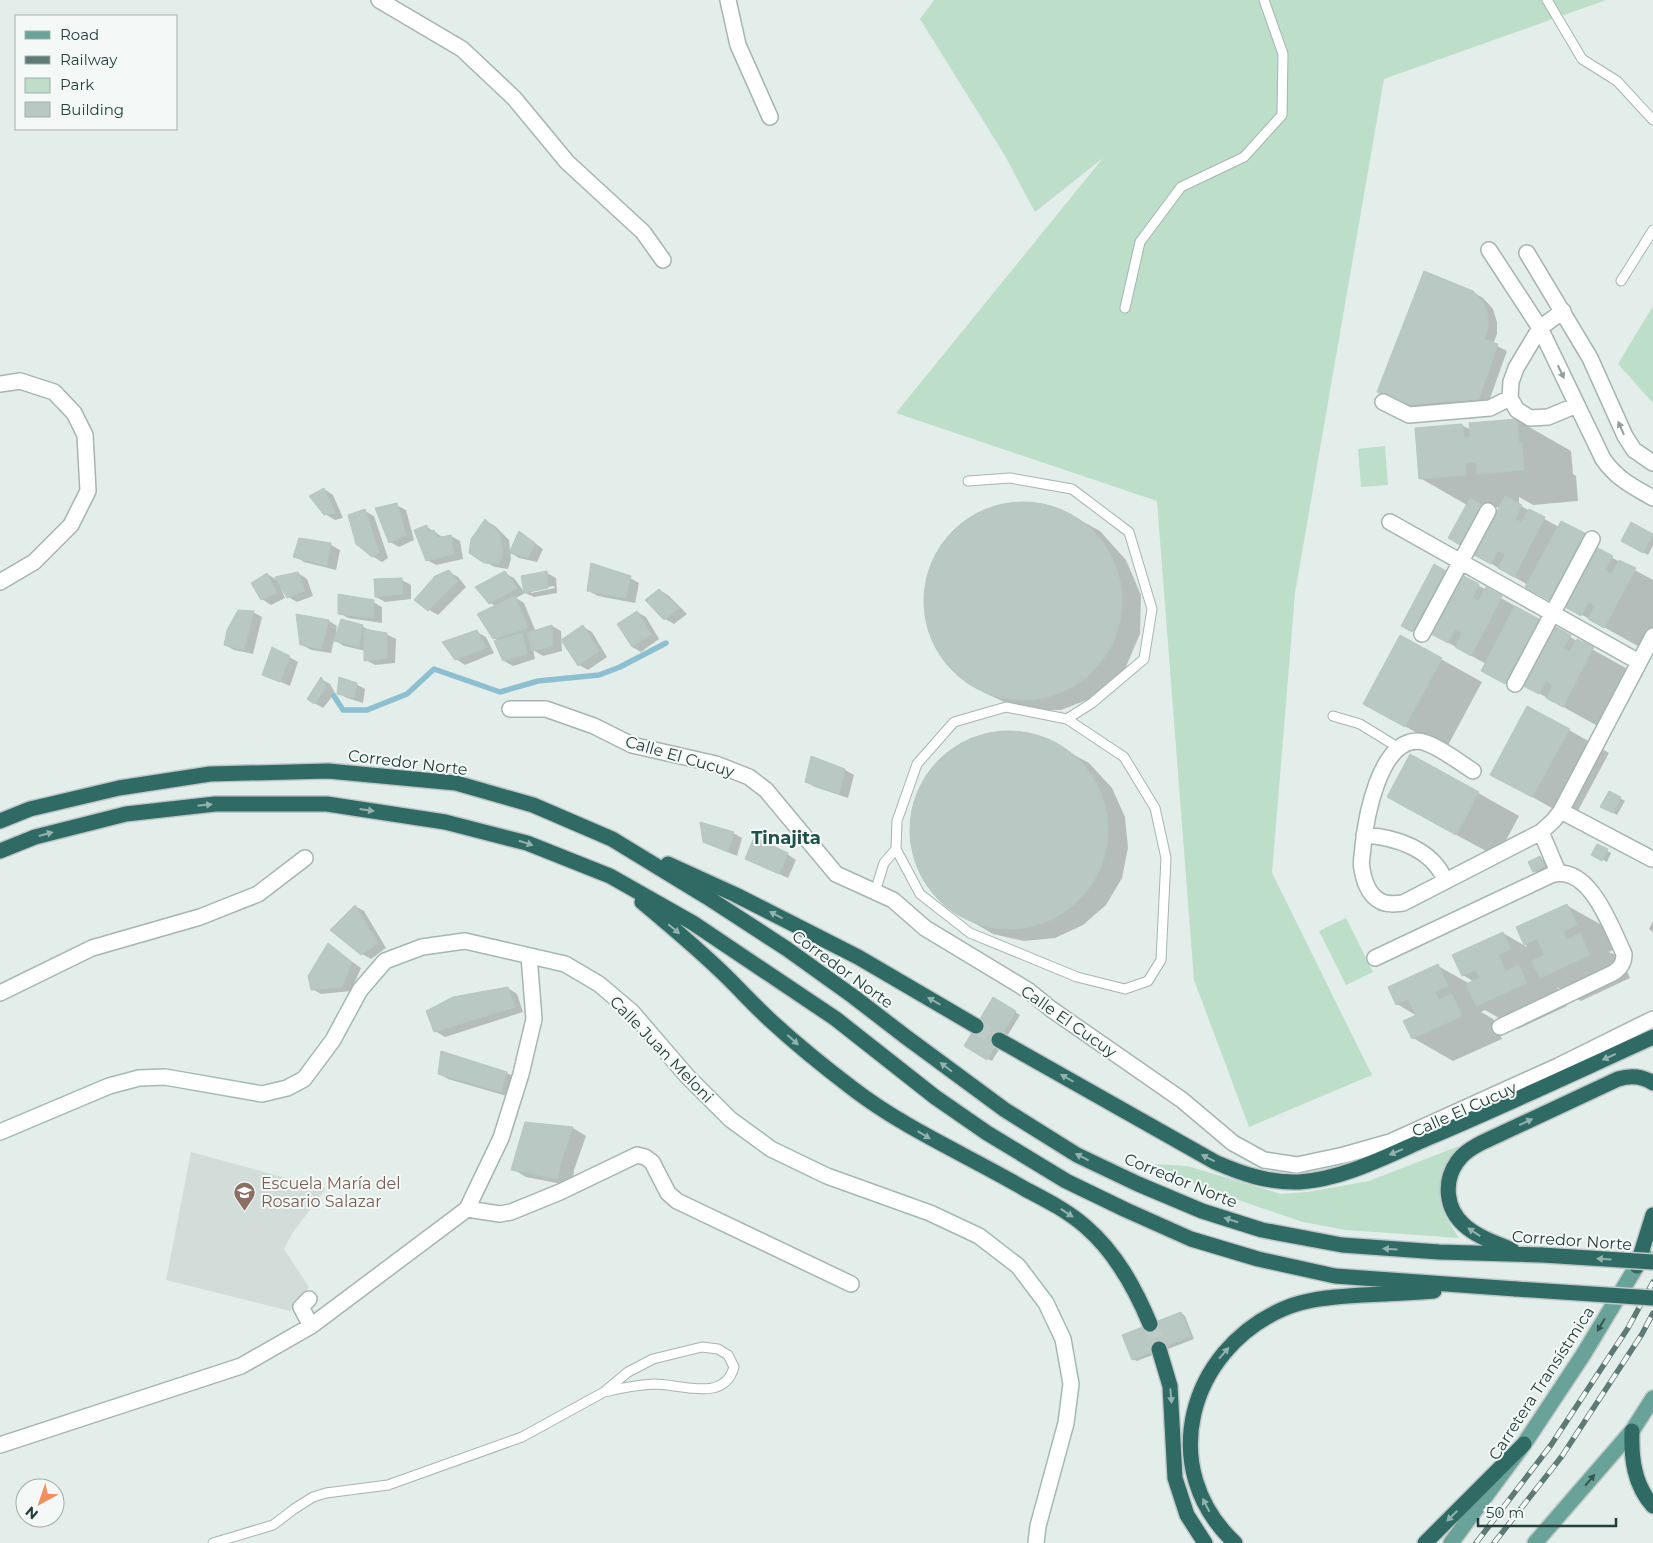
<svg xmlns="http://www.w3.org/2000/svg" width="1653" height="1543" viewBox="0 0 1653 1543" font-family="Montserrat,sans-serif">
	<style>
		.built { fill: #d2ddd9 }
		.green { fill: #bddec9 }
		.shadow { fill: #0003; fill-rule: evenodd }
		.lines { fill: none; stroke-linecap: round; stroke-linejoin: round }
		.stream { stroke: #8cc0d1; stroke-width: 5.5 }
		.building { fill: #b9c8c3; stroke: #b6c7c1 }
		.motorway-tunnel { stroke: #bdcac7; stroke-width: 15; stroke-dasharray: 15 8; stroke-linecap: butt }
		.service-casing { stroke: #a6b5b2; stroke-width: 11 }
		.minor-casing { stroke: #a6b5b2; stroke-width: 18 }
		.secondary-casing { stroke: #a2b9b3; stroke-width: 18 }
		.primary-casing { stroke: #c1c9c8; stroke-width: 18 }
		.motorway-casing { stroke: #c1c9c8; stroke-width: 18 }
		.service { stroke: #fff; stroke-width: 9 }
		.minor { stroke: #fff; stroke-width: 15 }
		.secondary { stroke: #fff; stroke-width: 15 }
		.primary { stroke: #68a299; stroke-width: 15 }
		.motorway { stroke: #2f6b64; stroke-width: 15 }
		.rail-casing { stroke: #5e7a75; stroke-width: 5.5 }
		.rail { stroke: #f4f9f7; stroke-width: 4; stroke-dasharray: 11; stroke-linecap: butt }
		.motorway-bridge-casing { stroke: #c1c9c8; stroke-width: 18; stroke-linecap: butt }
		.motorway-bridge { stroke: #2f6b64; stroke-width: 15 }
		.oneway { fill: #919f9c }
		.oneway2 { fill: #92b2ae }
		.oneway3 { fill: #345852 }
		.labels { text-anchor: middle; stroke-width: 4; stroke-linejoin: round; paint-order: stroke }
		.street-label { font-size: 16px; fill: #233f3a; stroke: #f4f9f7 }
		.education-label { font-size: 16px; fill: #785e54; stroke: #f4f9f7; text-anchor: start }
		.neighbourhood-label { font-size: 18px; font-weight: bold; fill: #1f5149; stroke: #f4f9f7 }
	</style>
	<rect width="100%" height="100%" fill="#e3edea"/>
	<!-- built -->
	<path class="built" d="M191,1152L326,1189L293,1232L284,1249L309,1287L290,1311L166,1280Z"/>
	<!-- green -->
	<path class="green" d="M934,0H1606L1384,79L1295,593L1272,873L1372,1075L1249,1127L1194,980L1157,501L896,413L1103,158L1035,212L1004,154L920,19Z
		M1653,306V403L1618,364Z
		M1385,446L1388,485L1361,487L1358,449Z
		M1346,918L1373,972L1346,985L1319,931Z
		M1459,1146L1447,1162L1440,1182L1441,1203L1446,1218L1459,1238L1346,1230L1303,1222L1206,1189L1154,1164L1187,1166L1281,1194L1307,1192L1369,1181Z"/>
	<!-- shadow -->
	<path class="shadow" d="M1473,292L1483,298L1493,309L1497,322V334L1493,344L1507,351L1488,404L1416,410L1388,397Z
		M1517,420L1571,451L1573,474L1576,476L1578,501L1533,505L1519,497V505L1559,527L1561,522L1588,537L1554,601L1527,587L1528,585L1476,555L1501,507L1485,509L1464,546L1450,538L1467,505L1420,478L1462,425L1471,430Z
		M324,489L333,495L343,518L335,520L325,514Z
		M1006,504L1044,505L1080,520L1100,531L1126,560L1141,595L1140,634L1125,669L1097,696L1061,710H1022L987,694L967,683L940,655L926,619V580L942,544L970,518Z
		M396,505L406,510L414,540L399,547L390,542Z
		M365,511L374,516L388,558L382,562L372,556Z
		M486,521L495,526L509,540L511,559L508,569L495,567L485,562Z
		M1632,524L1653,535V545L1648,555L1622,541Z
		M427,527L444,538L451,536L460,541L463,559L436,565L427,560Z
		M528,538L543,549L537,562L519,558L511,553Z
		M300,539L331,545L340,550L336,570L304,562L295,556Z
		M1596,549L1653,580V635L1645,650L1566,606Z
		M1435,566L1449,574L1417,633L1402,625Z
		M449,572L458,577L466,587L438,615L429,610Z
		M298,573L307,579L313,596L297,602L288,597L281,585L280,586L285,598L271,605L262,599L267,574L279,581Z
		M504,573L514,578L525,593L516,598L524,603L536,632L552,626L561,631L562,651L543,656L533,650L535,659L513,666L504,661L499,641L493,638L496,606L490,603Z
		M547,573L556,578L557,593L534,597L525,593L523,577ZM554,586L555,588L531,593V590Z
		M1463,577L1542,621L1509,685L1482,670L1486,664L1433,634Z
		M630,578L639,583L635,603L598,596L589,591Z
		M402,580L411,585V599L385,602L376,597Z
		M659,590L668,595L687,614L674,624L665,619Z
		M373,602L382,607V623L348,618L339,613Z
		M253,612L262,617L253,654L234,650L225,645Z
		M637,612L646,617L659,639L641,652L632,647Z
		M329,621L337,626L336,632H338L362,626L371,631L386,634L396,639L395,663L375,665L366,660V651L344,646L334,640L331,653L311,650L301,644Z
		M583,627L592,632L607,657L588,670L579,665Z
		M1554,628L1633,672L1603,729L1524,685Z
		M477,632L486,637L494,653L465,665L456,659Z
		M1401,637L1482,682L1446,749L1365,704Z
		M289,657L298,662L290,686L263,674Z
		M321,679L330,684L335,693L323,708L314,703Z
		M356,684L365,689L363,703L347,698L338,693Z
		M1569,730L1609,753L1573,820L1492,774Z
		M1004,731L1039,736L1089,763L1112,788L1125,817L1128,848L1122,878L1106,905L1083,925L1055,938L1024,941L993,934L947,907L926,884L913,852L911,817L921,785L942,757L971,739Z
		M812,757L845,770L854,775L848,798L815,787L806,782Z
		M1609,792L1625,801L1617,815L1602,806Z
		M1478,793L1519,816L1497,857L1429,820Z
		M733,833L742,838L737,856L704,842Z
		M1597,845L1611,853L1607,862L1592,854Z
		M787,854L796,860L788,878L746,859Z
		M1540,858L1544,860L1548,869L1538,873L1534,871Z
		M1566,905L1607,928L1616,948L1609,952L1621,958L1630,978L1581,1001L1557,987L1567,1006L1518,1029L1485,1010L1481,1012L1493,1019L1502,1039L1453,1061L1413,1038L1417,1016L1397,1004L1438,966L1470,984L1474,982L1463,975L1503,933L1527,947L1518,927Z
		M355,906L364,911L386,948L371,959L362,954Z
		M1653,921V932L1649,929Z
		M328,945L361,968L351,991L321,994L312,989Z
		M508,988L517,994L523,1012L445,1037L435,1031Z
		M993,999L1020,1015L992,1061L966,1046Z
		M442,1052L507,1073L516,1078L510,1097L448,1079L439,1074Z
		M573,1128L586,1136L574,1170L572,1186L526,1177L513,1169Z
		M1181,1313L1185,1316L1194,1339L1137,1361L1133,1359Z"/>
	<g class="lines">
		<!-- stream -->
		<path class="stream" d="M334,696L343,710H367L407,694L434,669L500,692L538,681L599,675L620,667L666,643"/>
	</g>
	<!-- building -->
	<path class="building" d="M1424,271L1473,291L1484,303L1488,316V329L1484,339L1498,344L1479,399L1406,405L1377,392Z
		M1517,419L1519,443H1522L1524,470L1477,474L1476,462L1465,463L1466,475L1419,479L1415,428L1462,424L1464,437H1470L1469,423Z
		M324,488L335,513L324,515L309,496Z
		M1505,496L1522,505L1515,519L1521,522L1529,509L1545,517L1514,577L1498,568L1505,554L1498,551L1491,564L1474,555Z
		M1470,498L1482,505L1460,545L1448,538Z
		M924 601a99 99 0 1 1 198 0a99 99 0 1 1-198 0Z
		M397,503L406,535L389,543L375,508Z
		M365,509L379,553L372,557L356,544L348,515Z
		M485,519L500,534L503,553L499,564L484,563L469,553L471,539Z
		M1561,521L1585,533L1549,600L1525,587Z
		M1631,522L1653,534L1643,553L1621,541Z
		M427,525L428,532L434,530L437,538L451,535L454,554L426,561L414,530Z
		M519,531L535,543L528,558L509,553Z
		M299,538L331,543L327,566L293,557Z
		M1596,547L1613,556L1605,570L1612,574L1619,560L1636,568L1604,628L1588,619L1595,606L1588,602L1581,616L1565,607Z
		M591,563L631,576L626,598L587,591Z
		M1434,564L1446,571L1412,632L1401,626Z
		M449,570L458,581L428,611L414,600L435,576Z
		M505,571L517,588L489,604L475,587Z
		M547,571L548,588L524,593L521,576Z
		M298,572L305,591L287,598L275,577Z
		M267,573L277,593L261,600L251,583Z
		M1462,575L1479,584L1472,598L1478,601L1486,587L1502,596L1471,656L1455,647L1462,633L1455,630L1448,643L1431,634Z
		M402,578L403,594L375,597L374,579Z
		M659,589L679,608L664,620L645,600Z
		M338,594L374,600L373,618L338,614Z
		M515,596L528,628L493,639L477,614Z
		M1515,606L1539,619L1505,684L1481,671Z
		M238,610L254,611L244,650L224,645L227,630Z
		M637,611L651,634L632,647L617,624Z
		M296,614L329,620L321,649L300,645Z
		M341,619L363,625L359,647L334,641Z
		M552,625L553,646L532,651L527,633Z
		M583,625L599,651L578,666L561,640Z
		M1554,626L1571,635L1563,649L1570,652L1577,639L1594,647L1563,707L1546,698L1553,685L1546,681L1539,694L1523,686Z
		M364,629L387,633V658L364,661Z
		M477,630L486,648L455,660L442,642Z
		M522,633L527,654L503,661L494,641Z
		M1400,635L1442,658L1405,727L1363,704Z
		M272,647L290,656L280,682L262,675Z
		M321,677L327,687L314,704L307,699Z
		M339,677L357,683L354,698L337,694Z
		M1527,706L1570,729L1532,797L1490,775Z
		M910 830a99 99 0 1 1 198 0a99 99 0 1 1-198 0Z
		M1410,754L1479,792L1456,835L1387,797Z
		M811,756L845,769L839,794L805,782Z
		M1609,791L1621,797L1613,813L1600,807Z
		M700,822L734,832L728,852L703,842Z
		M754,837L788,853L779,874L745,859Z
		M1597,844L1608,849L1602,861L1591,855Z
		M1540,856L1545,866L1533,872L1528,862Z
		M1567,904L1577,925L1563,931L1567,940L1580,933L1590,955L1540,978L1531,961L1544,955L1537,939L1524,945L1516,927Z
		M355,905L378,943L361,955L330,930Z
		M1503,932L1511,949L1498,955L1506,971L1518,965L1527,983L1476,1006L1466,984L1480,978L1476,970L1462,976L1452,955Z
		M328,943L352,962L342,987L311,990L308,976Z
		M1438,964L1448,986L1435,992L1439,1000L1452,994L1462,1016L1412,1039L1403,1021L1416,1015L1408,999L1396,1005L1388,987Z
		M508,987L515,1007L434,1032L426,1011L453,997Z
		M993,997L1016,1011L987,1060L964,1046Z
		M441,1051L507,1072L501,1092L438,1074Z
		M525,1122L573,1127L561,1162L558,1179L511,1170Z
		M1181,1312L1191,1336L1132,1360L1122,1335Z"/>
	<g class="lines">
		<!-- motorway-tunnel -->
		<path class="motorway-tunnel" d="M976,1026L999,1040
			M1150,1324L1159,1349"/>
		<defs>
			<path id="service" d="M1547,0L1582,59L1617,81L1653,120
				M1621,281L1653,230
				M1125,308L1140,242L1181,187L1244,157L1282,115L1283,54L1264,0
				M968,481L1010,478L1072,489L1129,532L1152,609L1144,659L1092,703L1067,719
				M1333,716L1360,724L1399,748
				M875,892L884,863L896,849L897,821L917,764L954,722L1006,707L1067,719L1124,757L1155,808L1166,858L1161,960L1148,981L1125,989L1077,977L970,933L920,894L896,849
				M213,1543L273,1525L294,1509L313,1497L326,1493L388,1485L522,1437L604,1392L628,1372L653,1359L702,1347L718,1349L728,1355L734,1367C724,1403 681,1384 654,1384C637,1385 621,1388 604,1392"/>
			<path id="minor" d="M379,0L462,49L514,98L567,162L643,232L663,260
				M728,0L738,45L770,117
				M1489,250L1540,328L1603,459C1617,479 1632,486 1653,498
				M1527,253L1590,358L1625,436L1634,450L1653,463
				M1563,311L1540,328L1516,368L1511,382L1510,398L1517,410L1530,418L1548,417L1577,405
				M0,384L20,381L54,392L74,413L85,435L88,491L71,525L34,562L0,582
				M1383,402L1409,415L1490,408L1510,398
				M1390,522L1639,662
				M1422,634L1488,511
				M1515,684L1592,539
				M510,709H546L594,726L632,745L716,764L749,777L766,790L836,874L893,900L925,928L1029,991L1051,1009L1182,1100L1233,1143L1264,1160L1297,1165L1344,1155L1390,1142L1558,1066L1653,1019
				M1473,771C1459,762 1432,741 1417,741C1379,742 1366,818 1363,846C1363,853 1360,862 1362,869C1364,881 1369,895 1380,901C1387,905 1395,904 1403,903L1541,832L1554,820L1561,811L1653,636
				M1561,811L1652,859
				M1541,832L1558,872
				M1364,835C1396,837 1432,849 1445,880
				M1375,958L1551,875C1589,862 1612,929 1624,954C1624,963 1621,968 1613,973L1500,1027
				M0,993L92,948L200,917L258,894L305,858
				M467,1209L500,1214L511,1212L560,1192L637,1155L645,1157L652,1162L668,1193L677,1201L851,1284
				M309,1299L301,1307L311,1326
				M0,1445L241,1366L311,1326L467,1209L501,1138L521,1074L534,1019L529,956"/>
			<path id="secondary" d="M0,1132L109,1086L139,1078L165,1077L262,1094L287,1088L304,1079L333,1040L360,990L385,961L422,947L465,941L565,964L599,984L632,1012L687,1076L730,1119L771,1149L827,1176L930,1213L979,1236L1018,1266L1046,1303L1063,1339L1071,1384L1066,1423L1038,1526L1036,1543"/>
			<path id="primary" d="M1451,1543L1524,1444L1583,1355L1644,1254
				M1535,1543L1632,1431L1653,1398"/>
			<path id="motorway" d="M0,821L30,809L119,788L210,774L328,771L456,783L533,805L612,839L707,897L787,949L854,997L906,1037L1005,1110L1077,1155L1138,1184L1202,1211L1262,1230L1342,1245L1439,1252L1542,1255
				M0,851L35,837L126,814L215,804H327L445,822L527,843L610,876L693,923L836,1019L935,1097L987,1133L1066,1181L1126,1210L1191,1239L1258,1259L1335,1276L1516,1289
				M668,864L736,895L858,957L976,1026
				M642,902C672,927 702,952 730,980C743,993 756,1007 770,1020C796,1044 823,1066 852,1088C905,1129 967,1155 1025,1189C1046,1200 1068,1211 1086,1227C1116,1253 1135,1288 1150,1324
				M999,1040L1215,1162C1242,1174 1269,1183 1299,1182C1344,1179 1387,1156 1428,1138C1504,1106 1578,1071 1653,1037
				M1512,1250C1496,1243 1477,1237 1464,1225C1446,1209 1443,1182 1457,1162C1463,1153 1472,1148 1481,1143L1618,1079C1631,1075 1642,1076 1653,1083
				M1637,1266L1653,1215
				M1159,1349L1170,1386L1175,1478L1187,1515L1205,1543
				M1632,1431C1631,1458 1634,1485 1653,1506
				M1235,1543C1156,1469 1188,1351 1283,1309C1308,1298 1335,1297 1362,1295C1386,1294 1410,1293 1434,1291
				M1425,1543L1524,1444"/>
		</defs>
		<!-- service casing -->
		<use href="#service" class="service-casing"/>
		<!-- minor casing -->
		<use href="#minor" class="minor-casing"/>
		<!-- secondary casing -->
		<use href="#secondary" class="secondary-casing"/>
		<!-- primary casing -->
		<use href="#primary" class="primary-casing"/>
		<!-- motorway casing -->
		<use href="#motorway" class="motorway-casing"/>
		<!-- service -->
		<use href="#service" class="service"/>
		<!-- minor -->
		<use href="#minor" class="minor"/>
		<!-- secondary -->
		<use href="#secondary" class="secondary"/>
		<!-- primary -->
		<use href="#primary" class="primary"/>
		<!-- motorway -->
		<use href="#motorway" class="motorway"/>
		<defs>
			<path id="rail" d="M1476,1543L1551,1445L1628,1328L1653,1282
				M1494,1543L1562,1456L1642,1334L1653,1313"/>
		</defs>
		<!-- rail casing -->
		<use href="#rail" class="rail-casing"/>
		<!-- rail -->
		<use href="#rail" class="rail"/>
		<defs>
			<path id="motorway-bridge" d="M1542,1255L1653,1262
				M1516,1289L1653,1298"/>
		</defs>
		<!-- motorway-bridge casing -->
		<use href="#motorway-bridge" class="motorway-bridge-casing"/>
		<!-- motorway-bridge -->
		<use href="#motorway-bridge" class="motorway-bridge"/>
	</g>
	<!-- one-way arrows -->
	<defs><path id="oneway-solid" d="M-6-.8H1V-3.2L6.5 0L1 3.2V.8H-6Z" transform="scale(1.25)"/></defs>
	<g class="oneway">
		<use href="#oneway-solid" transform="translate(1561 372) rotate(65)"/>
		<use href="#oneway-solid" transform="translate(1621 428) rotate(-114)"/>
	</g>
	<g class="oneway2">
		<use href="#oneway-solid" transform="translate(205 805) rotate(-6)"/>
		<use href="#oneway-solid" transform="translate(367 810) rotate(8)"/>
		<use href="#oneway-solid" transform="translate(46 834) rotate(-15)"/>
		<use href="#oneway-solid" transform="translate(526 843) rotate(18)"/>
		<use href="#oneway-solid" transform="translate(776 915) rotate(-153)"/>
		<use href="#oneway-solid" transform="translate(674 929) rotate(40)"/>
		<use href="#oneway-solid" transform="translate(934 1001) rotate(-150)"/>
		<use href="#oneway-solid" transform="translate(793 1040) rotate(42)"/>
		<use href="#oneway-solid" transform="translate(1609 1057) rotate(156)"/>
		<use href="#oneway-solid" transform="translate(946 1067) rotate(-143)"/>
		<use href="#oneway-solid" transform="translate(1067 1078) rotate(-150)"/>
		<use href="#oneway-solid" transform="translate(1526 1122) rotate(-25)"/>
		<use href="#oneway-solid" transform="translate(924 1135) rotate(31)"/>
		<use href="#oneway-solid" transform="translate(1396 1152) rotate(157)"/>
		<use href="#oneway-solid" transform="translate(1082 1157) rotate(-153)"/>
		<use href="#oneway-solid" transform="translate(1208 1158) rotate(-153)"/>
		<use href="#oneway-solid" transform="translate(1067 1213) rotate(33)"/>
		<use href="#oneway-solid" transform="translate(1231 1220) rotate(-163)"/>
		<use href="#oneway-solid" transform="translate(1474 1232) rotate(-147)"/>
		<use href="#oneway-solid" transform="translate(1390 1249) rotate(-176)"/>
		<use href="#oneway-solid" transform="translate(1604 1259) rotate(-176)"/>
		<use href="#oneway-solid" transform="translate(1224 1353) rotate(-49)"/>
		<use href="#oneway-solid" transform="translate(1171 1396) rotate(85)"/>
		<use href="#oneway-solid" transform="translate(1206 1505) rotate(-117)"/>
		<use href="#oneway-solid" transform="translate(1452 1516) rotate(135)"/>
	</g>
	<g class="oneway3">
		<use href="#oneway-solid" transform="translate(1601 1325) rotate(121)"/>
		<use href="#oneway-solid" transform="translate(1590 1480) rotate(-50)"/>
	</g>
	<!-- icons -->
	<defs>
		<symbol id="school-pin" viewBox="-11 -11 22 30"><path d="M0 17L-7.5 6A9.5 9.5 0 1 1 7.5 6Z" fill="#8d6e63" stroke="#f4f9f7"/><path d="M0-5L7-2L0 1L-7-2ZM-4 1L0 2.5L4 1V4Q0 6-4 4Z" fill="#fff"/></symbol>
	</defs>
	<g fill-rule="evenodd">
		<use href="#school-pin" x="232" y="1180" width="25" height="34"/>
	</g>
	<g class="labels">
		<!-- street labels -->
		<g class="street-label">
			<text transform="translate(680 756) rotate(16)" y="6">Calle El Cucuy</text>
			<text transform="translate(408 762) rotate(7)" y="6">Corredor Norte</text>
			<text transform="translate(843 969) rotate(36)" y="6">Corredor Norte</text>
			<text transform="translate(1069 1021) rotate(35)" y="6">Calle El Cucuy</text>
			<text transform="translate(662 1049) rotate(46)" y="6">Calle Juan Meloni</text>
			<text transform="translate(1464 1109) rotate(-24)" y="6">Calle El Cucuy</text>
			<text transform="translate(1181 1180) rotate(22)" y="6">Corredor Norte</text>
			<text transform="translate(1572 1240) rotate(4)" y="6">Corredor Norte</text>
			<text transform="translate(1541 1383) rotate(-57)" y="6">Carretera Transístmica</text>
		</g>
		<!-- education labels -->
		<g class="education-label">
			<text x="261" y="1189">Escuela María del<tspan x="261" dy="18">Rosario Salazar</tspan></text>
		</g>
		<!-- neighbourhood labels -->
		<g class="neighbourhood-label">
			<text x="786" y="844">Tinajita</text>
		</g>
	</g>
	<!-- legend -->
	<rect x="15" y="15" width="162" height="115" fill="#f4f9f7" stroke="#a0afab"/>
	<rect x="25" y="31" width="25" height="8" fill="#68a299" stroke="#a0afab"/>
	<text x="60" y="40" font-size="15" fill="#233f3a">Road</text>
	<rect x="25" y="56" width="25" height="8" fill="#5e7a75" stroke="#a0afab"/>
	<text x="60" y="65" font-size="15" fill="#233f3a">Railway</text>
	<rect x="25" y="78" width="25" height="15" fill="#bddec9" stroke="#a0afab"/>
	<text x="60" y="90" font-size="15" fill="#233f3a">Park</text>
	<rect x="25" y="102" width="25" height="15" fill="#b9c8c3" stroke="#a0afab"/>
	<text x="60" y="115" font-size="15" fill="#233f3a">Building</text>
	<!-- north arrow -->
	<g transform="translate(40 1503) rotate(220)"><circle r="24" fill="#f4f9f7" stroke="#a0afab"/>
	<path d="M0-4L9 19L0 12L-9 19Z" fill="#f1905e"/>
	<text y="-8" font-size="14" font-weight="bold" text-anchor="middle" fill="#233f3a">N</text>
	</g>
	<!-- scale -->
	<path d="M1478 1518v8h138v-8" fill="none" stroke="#233f3a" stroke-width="2.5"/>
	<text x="1486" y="1518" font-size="15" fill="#233f3a" stroke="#f4f9f7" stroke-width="4" paint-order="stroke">50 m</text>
</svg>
